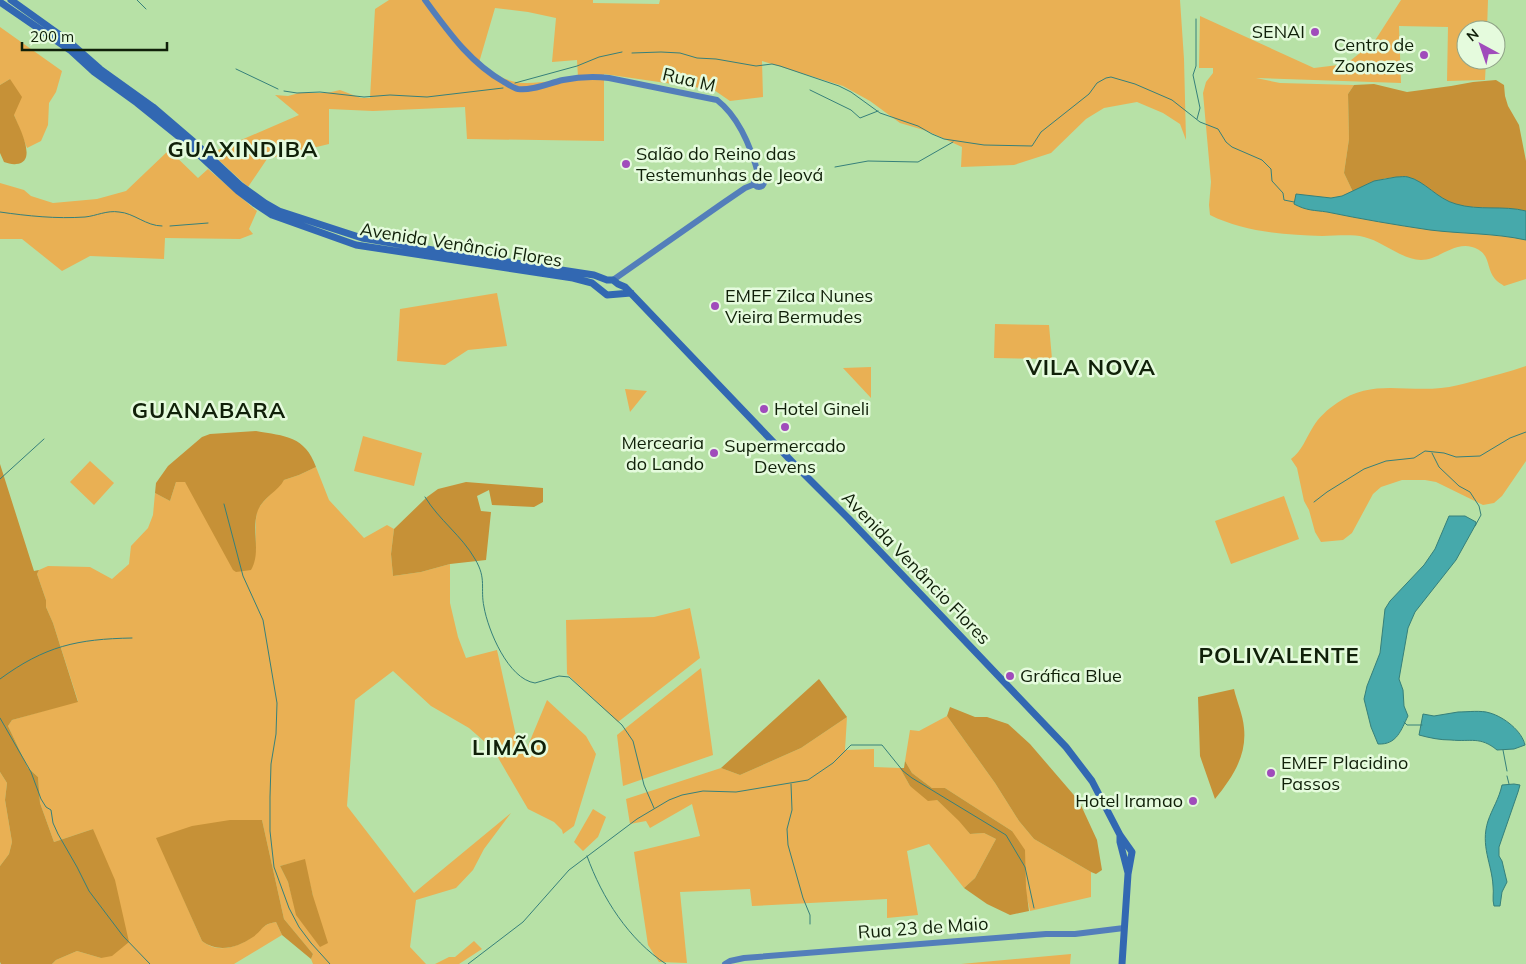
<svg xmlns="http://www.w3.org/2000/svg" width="1526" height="964" viewBox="0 0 1526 964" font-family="Mulish,sans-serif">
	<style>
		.green { fill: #e9b054; fill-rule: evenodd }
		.forest { fill: #c69137 }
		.water { fill: #46a9ab; stroke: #36807a }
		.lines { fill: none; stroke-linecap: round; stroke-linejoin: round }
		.stream { stroke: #36807a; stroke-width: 1 }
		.secondary { stroke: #537eba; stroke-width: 6 }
		.primary { stroke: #3268b2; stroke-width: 7 }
		.poi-dot { fill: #a04cbb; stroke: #e5fbdd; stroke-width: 2 }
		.labels { text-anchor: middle; stroke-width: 5; stroke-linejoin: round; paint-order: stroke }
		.poi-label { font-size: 18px; fill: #102009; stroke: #e5fbdd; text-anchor: start }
		.street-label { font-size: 18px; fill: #102009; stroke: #e5fbdd }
		.district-label { font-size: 22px; font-weight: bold; letter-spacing: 1px; fill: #102009; stroke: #e5fbdd }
	</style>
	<rect width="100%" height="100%" fill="#b7e1a6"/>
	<!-- green -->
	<path class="green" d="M389,0H593V3L659,4L660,0H1180L1184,59L1186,140L1180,124L1163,113L1137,102L1104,108L1086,119L1051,153L1014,165L961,167L962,147L927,131L900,123L870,101L843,86L762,61L763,97L730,101L714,90L604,74V141L467,139L465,107L373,111L329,109V144L267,159L248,187L211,153L299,115L275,95L288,96L299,93H327L340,90L361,98H370L375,9ZM495,8L528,12L556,18L552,62L577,60L578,77C561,79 544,83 527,83C509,83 493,74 478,66Z
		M1401,0H1488L1487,30H1466V60H1486L1485,80L1447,81L1448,27L1399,26L1401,83L1256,78L1280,83L1354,85L1348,94L1349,139L1344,173L1353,192L1342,196L1331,198L1319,197L1294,204C1307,211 1314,210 1327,212C1369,220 1411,228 1453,232C1478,235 1502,234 1526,240V279L1504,286C1502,284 1497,282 1495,279C1485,267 1492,253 1472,247C1453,242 1439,260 1421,260C1403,260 1382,241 1364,237C1351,234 1336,236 1322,236C1285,235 1244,232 1210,215L1209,205L1211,182L1203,93L1206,82L1213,73V68H1199L1200,16L1314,68L1346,64L1374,42Z
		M0,27L62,71L56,92L49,103L48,125L41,141L27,148L14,115L10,79L0,85Z
		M169,150L198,178L208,169L257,211L249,229L253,234L240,239L165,238L164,259L90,256L62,271L22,239H0V183L24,190L31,196L53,203L97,199L126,191Z
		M497,293L507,346L468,350L445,365L397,361L400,309Z
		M995,324L1049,325L1052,359L994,358Z
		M1526,366V461L1502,496L1494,503L1483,505L1436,482L1425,480H1402L1381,487L1373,494L1352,533L1343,540L1321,542L1315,532L1309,510L1304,501L1297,468L1291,459C1302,451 1306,438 1313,427C1318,418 1328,409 1337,403C1371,379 1403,392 1441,388C1452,387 1463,384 1474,381C1491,376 1509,372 1526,366Z
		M871,367V398L843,368Z
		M625,389L647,391L630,412Z
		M363,436L422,453L414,486L354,471Z
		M90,461L114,483L94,505L70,482Z
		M316,467L329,500L364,538L387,525L394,529L391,554L393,576L421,572L450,564V603L458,637L466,658L497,650L520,754L527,748L547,700L586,736L596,754L574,826L563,834L562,830L554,822L528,809L493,749L469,728L431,706L393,671L355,700L347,806L414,893L511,813L484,849L473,870L456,888L416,900L410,947L426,964H313L311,959L313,954L284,919L262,820L157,838L202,941C216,952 231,949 246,941C258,934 261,924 276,922L282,935L234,964H52L56,960L77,951L101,958L93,829L54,842L40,803L38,777L28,768L8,726L12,720L78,701L53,623L46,607V600L37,574L39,570L48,566L90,567L112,579L129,564L131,546L148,528L153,515L155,493L170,501L176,482H185L256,551V519L257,510L263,502L284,480L299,475ZM304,860L313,896L297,915L288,882L280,866Z
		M1284,496L1299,539L1231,564L1215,521Z
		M690,608L700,658L618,722L567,674L566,620L654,617Z
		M701,668L713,755L623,786L617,735Z
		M947,716L995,783L1019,821L1034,839L1091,872V897L1030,911L1012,831L945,788H932L912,773L905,761L910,730L919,731Z
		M847,717L845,750L874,749V767L900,768L910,786L937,800L960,821L970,834L984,833L996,839L975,878L964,888L929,844L907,851L918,915L887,918V899L752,906L750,889L680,892L687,963L659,962L648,945L634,852L700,836L692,804L650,828L646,821L630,824L626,799L721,768L740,775L801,748Z
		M0,772L7,783L5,800L12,842L9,854L0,866Z
		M593,809L606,817L598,837L583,851L574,842Z
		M474,941L482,949L459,964H435L449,957H455Z
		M1071,954L1070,964H961Z"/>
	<!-- forest -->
	<path class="forest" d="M10,79L22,97L14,115C18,125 39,163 16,164C13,165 8,163 4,162L0,153V85Z
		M1496,80L1504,85L1505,96L1508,106L1519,125L1526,161V211C1503,206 1480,210 1457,205C1440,201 1432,188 1418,182C1395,172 1373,180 1353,192L1344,173L1349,139L1348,94L1354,85L1374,84L1407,92L1451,86L1473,82Z
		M256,431C285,436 305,436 316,467L299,475L284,480C278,492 261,498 257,513C252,532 261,553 251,570L236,572L233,570L185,482H176L170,501L155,493L156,483L168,466L202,437L210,434Z
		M0,464L34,571L39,570L37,574L46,600V607L53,623L78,702L12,720L8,726L28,768L38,777L40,803L54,842L93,829L115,880L129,942L112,956L101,958L77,951L56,960L52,964H1L0,962V866L9,854L12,842L5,800L7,783L0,772Z
		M466,482L543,488V502L534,507L492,505L489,490L477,496L481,511L491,512L486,560L450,564L421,572L393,576L391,554L394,529L427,497L438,489Z
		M819,679L847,717L801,748L740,775L721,768Z
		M1234,689C1237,702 1243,715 1244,728C1247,756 1232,778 1215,799L1200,756L1198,697Z
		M950,707L975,717H987L1008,724L1030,744L1079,801L1097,840L1102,870L1096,874L1091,872L1034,839L1019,821L995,783L947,716Z
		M905,761L912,773L932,788H945L1012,831L1025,850L1026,888L1029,911L1010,915L987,904L964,888L975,878L996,839L984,833L970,834L959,821L937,800L928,801L910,786L900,768H904Z
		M230,820H262L284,919L313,954L311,959L282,935L276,922C262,924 263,930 253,937C237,948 218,953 202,941L156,838L192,826Z
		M305,859L313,896L328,943L320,947L296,915L288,882L280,866Z"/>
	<!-- water -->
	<path class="water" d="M1396,177C1400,177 1405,176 1408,177C1425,181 1437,199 1456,204C1479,211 1503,205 1526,211V240C1494,233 1462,234 1430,230C1396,225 1361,219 1327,212C1314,210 1307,211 1294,204L1296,194L1331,198L1342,196L1374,181Z
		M1449,516H1465L1476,522V524L1456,560L1415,612L1408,628L1399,679L1403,690L1404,706L1408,716C1401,730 1397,745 1378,744L1371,727L1364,699L1367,686L1380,653L1385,609L1390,601L1424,565L1435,549Z
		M1458,712C1468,712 1481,710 1490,713C1504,717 1522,731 1525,745L1514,749L1497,750C1480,736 1471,742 1451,740C1440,740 1430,738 1419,735L1423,714L1434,716Z
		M1514,784L1520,785L1518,792L1499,847V856L1502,861L1507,882L1502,892L1500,906H1494C1492,899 1494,893 1493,886C1492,864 1480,846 1488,821C1492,809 1499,799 1502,785Z"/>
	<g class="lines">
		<!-- stream -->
		<path class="stream" d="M137,0L146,9
			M1196,19V66L1193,75L1200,108L1197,119
			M632,53L661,52L680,53L697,58L716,59L756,66L772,64L780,66L839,86L851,92L880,113L918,126L932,134L944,139L984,145L1032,146L1041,132L1089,94L1097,83L1106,78L1111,77L1135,84L1172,100L1200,122L1218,129L1226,142L1232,147L1262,160L1271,169L1272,181L1283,193L1284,200L1294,202
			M236,69L278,89
			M515,83L577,66L599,57L622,52
			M810,90L851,110L860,118L878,111
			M284,91L297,93L320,92L364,97L390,95L427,97L503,88
			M835,167L868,161L918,162L953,142
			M0,212C28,216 56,219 85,217C96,216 107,210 119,212C134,213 146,226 162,226
			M170,226L208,223
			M1432,453L1439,467L1459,486L1470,492L1479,506L1481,515L1475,526
			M0,479L44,439
			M425,497C439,520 462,536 475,559C487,579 480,588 484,607C488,630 508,679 535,683L559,676L569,677L622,725L633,741L644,785L654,808
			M1314,502L1327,492L1364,469L1386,461L1414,458L1425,451L1444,453L1456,457L1480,456L1510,438L1526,432
			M224,504L243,576L263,620L277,703L276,734L271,764L270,797V831L274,867L289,908L299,927L311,943L330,964
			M0,679C45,646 77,639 132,638
			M0,718L31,772L41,799L46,807L51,810L53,823L58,834L77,867L89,891L123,936L150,964
			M1404,722L1407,725H1422
			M1503,750L1507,771
			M1507,776L1509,784
			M791,784L792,810L787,829L788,845L803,898L810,915V924
			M587,856C602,898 629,940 666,964
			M468,964L523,922L569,870L637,819L669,800L682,795L703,791L736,792L808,780L833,763L851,745H882L903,771L912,778L1006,835L1025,867L1034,908"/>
		<!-- secondary -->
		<path class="secondary" d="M425,0C448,31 469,62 504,82C508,84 513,88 518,89C532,91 549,83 563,80C578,77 593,76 609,78L717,100C740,118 752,150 759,177
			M754 182a5 5 0 1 1 10 0a5 5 0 1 1-10 0Z
			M613,280L723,203L745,188L755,184
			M725,964L730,961L744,958L1046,934H1075L1124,928"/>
		<!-- primary -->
		<path class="primary" d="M11,0L67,40L100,69L153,107L195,143L240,185L265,203L279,211L362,238L456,254L594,275L607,280H613L618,284L625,287L798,468L848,518L1066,747L1092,781L1120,835L1132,852L1128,874L1122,964
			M0,2L70,50L94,72L137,103L183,140L238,191L254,203L272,215L356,245L573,278L592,283L607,295L631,293
			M1120,835V842L1128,873"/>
	</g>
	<!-- markers -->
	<g class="poi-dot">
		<circle cx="1315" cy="32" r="5"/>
		<circle cx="1424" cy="55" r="5"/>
		<circle cx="626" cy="164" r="5"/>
		<circle cx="715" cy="306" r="5"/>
		<circle cx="764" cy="409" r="5"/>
		<circle cx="785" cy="427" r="5"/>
		<circle cx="714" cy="453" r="5"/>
		<circle cx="1010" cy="676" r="5"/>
		<circle cx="1271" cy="773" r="5"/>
		<circle cx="1193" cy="801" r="5"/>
	</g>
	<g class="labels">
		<!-- poi labels -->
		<g class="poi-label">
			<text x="1305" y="38" text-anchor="end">SENAI</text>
			<text x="1414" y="51" text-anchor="end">Centro de<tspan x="1414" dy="21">Zoonozes</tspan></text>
			<text x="636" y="160">Salão do Reino das<tspan x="636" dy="21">Testemunhas de Jeová</tspan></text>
			<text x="725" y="302">EMEF Zilca Nunes<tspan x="725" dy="21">Vieira Bermudes</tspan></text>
			<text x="774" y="415">Hotel Gineli</text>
			<text x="704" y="449" text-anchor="end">Mercearia<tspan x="704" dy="21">do Lando</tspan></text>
			<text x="785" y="452" text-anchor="middle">Supermercado<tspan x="785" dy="21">Devens</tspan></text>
			<text x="1020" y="682">Gráfica Blue</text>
			<text x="1281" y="769">EMEF Placidino<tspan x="1281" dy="21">Passos</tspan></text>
			<text x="1183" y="807" text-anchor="end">Hotel Iramao</text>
		</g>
		<!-- street labels -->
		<g class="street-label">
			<text transform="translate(689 80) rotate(13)" y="6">Rua M</text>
			<text transform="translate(461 245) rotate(9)" y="6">Avenida Venâncio Flores</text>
			<text transform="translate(916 568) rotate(46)" y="6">Avenida Venâncio Flores</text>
			<text transform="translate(923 928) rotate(-4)" y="6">Rua 23 de Maio</text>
		</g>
		<!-- district labels -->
		<g class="district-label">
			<text x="243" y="157">GUAXINDIBA</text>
			<text x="1091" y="375">VILA NOVA</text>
			<text x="209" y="418">GUANABARA</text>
			<text x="1279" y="663">POLIVALENTE</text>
			<text x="510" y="755">LIMÃO</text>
		</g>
	</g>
	<!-- north arrow -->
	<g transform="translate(1481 45) rotate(320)"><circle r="24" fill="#e5fbdd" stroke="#90a388"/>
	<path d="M0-4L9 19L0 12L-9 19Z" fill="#a04cbb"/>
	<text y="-8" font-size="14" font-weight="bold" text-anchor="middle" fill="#102009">N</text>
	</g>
	<!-- scale -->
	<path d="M22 42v8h145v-8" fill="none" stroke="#102009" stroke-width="2.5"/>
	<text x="30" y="42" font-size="15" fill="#102009" stroke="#e5fbdd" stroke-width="4" paint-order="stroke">200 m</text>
</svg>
